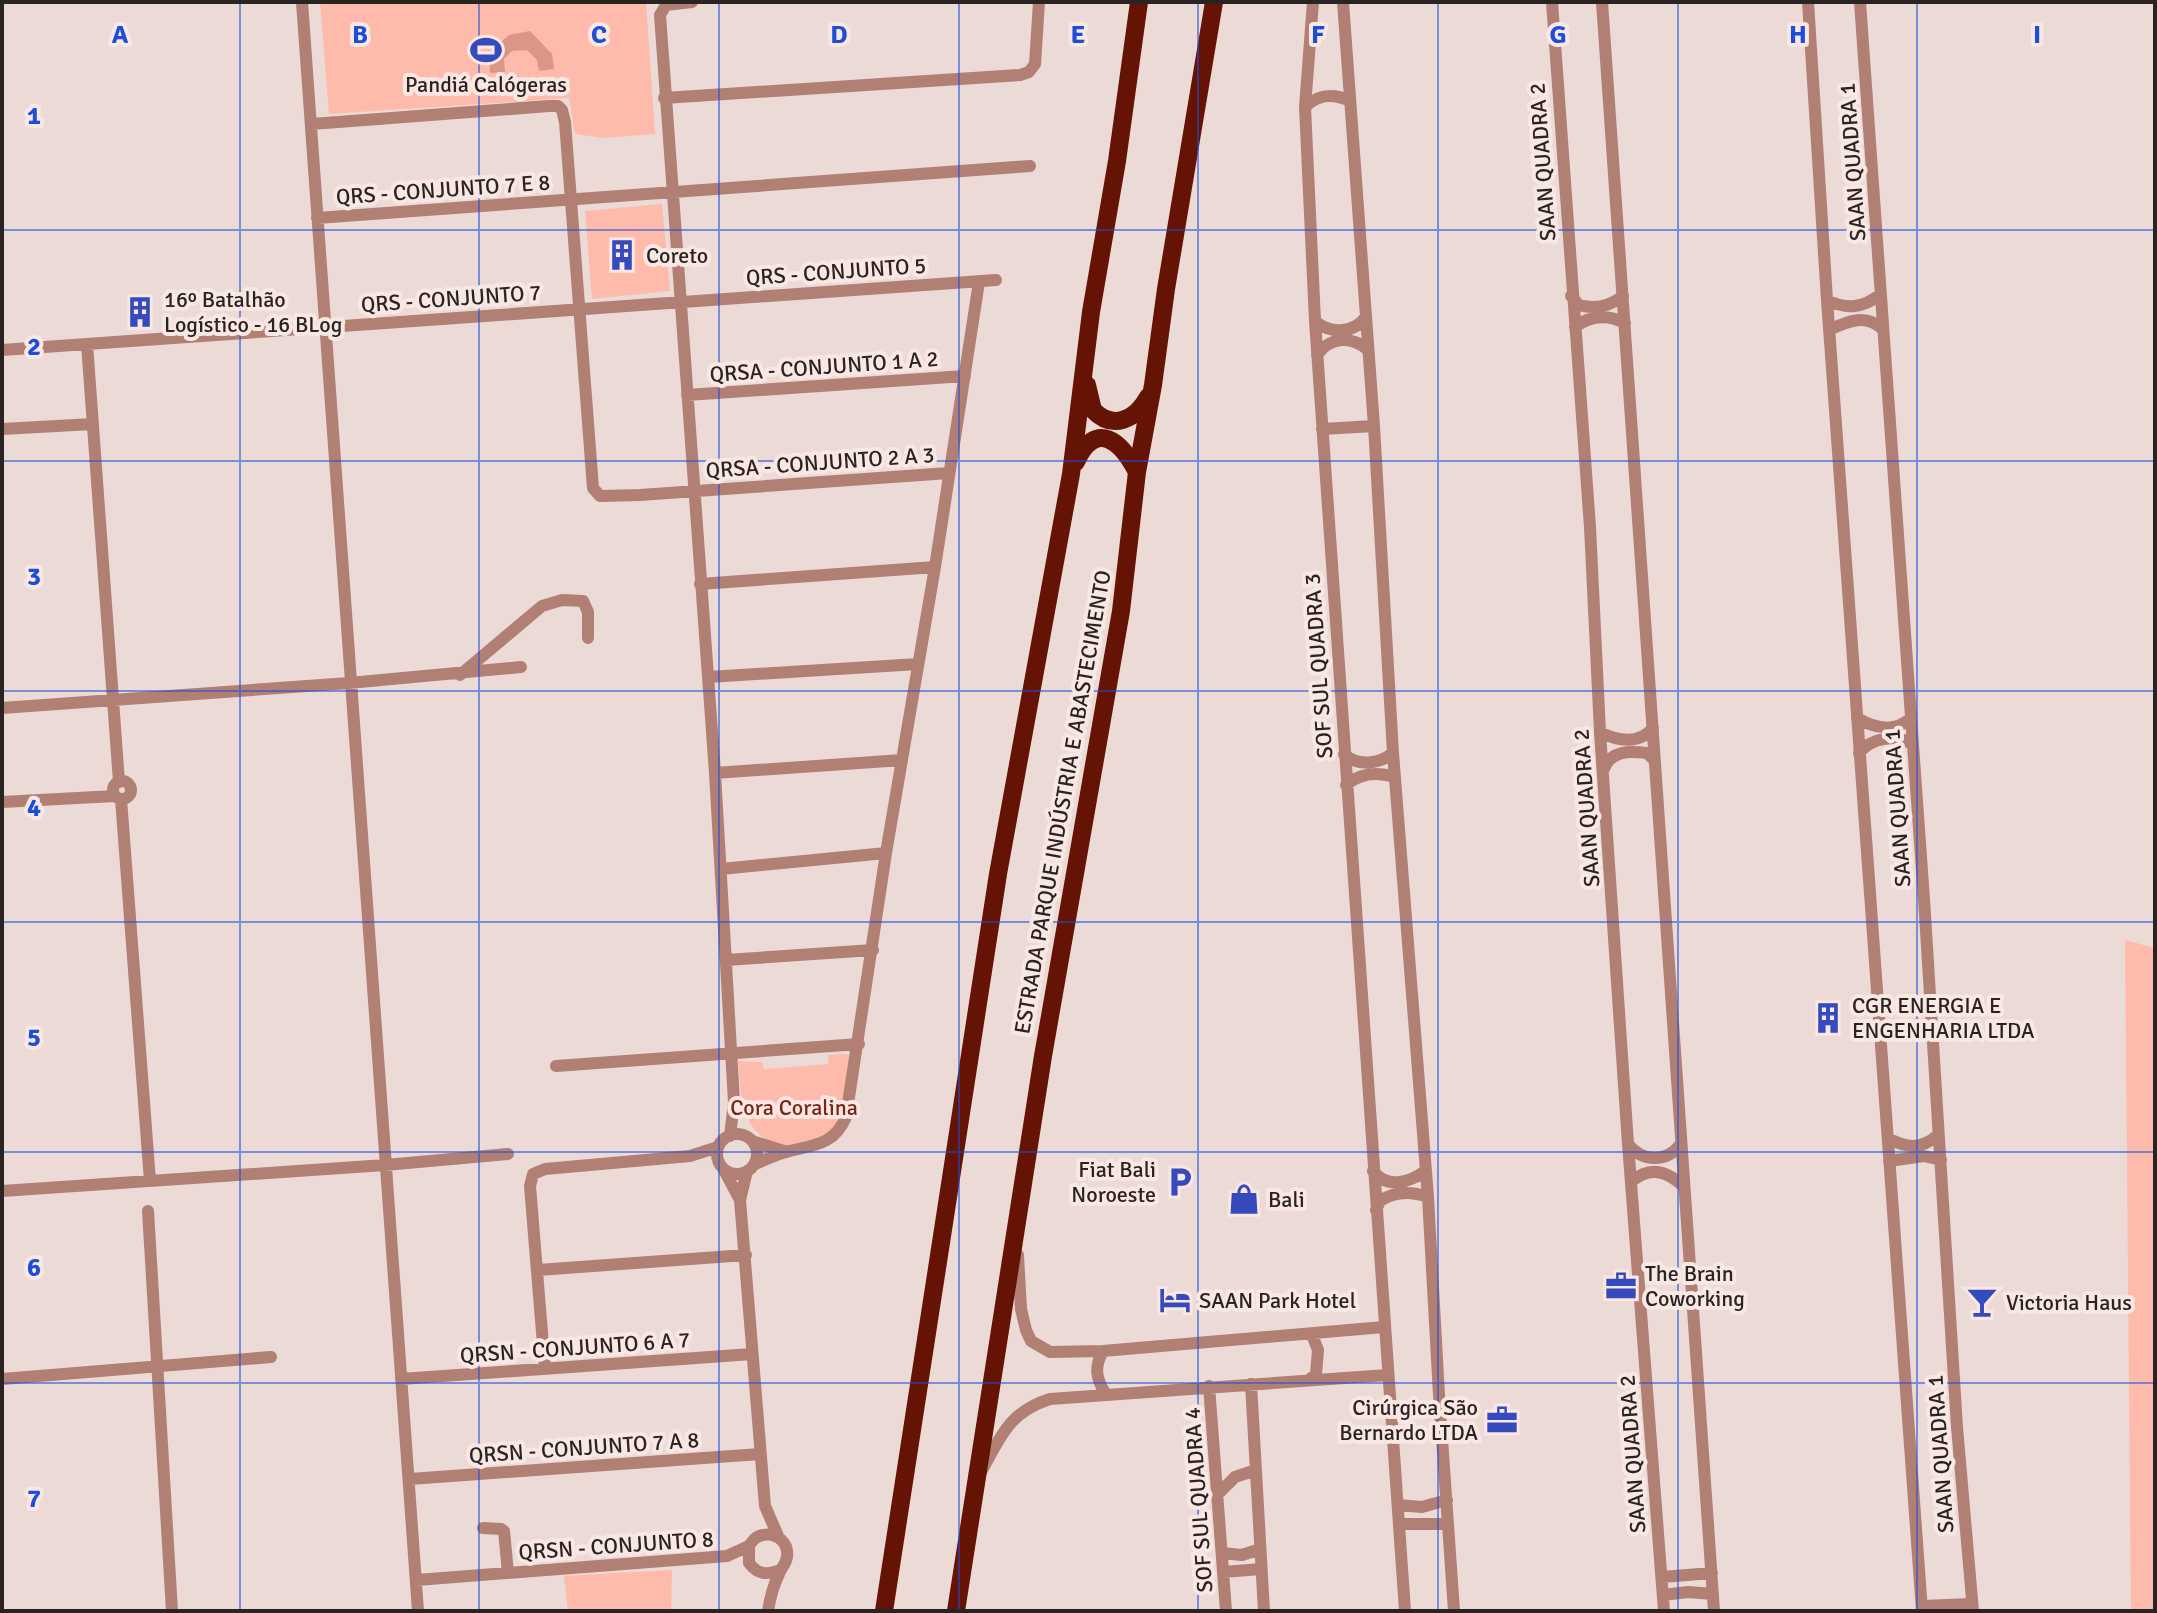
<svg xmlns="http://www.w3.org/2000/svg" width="2157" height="1613" viewBox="0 0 2157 1613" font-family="Signika,sans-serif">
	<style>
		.green { fill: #febaab }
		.water { fill: #db9687 }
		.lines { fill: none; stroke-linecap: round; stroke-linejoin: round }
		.minor { stroke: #b27f74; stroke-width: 12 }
		.highway { stroke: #651304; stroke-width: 18 }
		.grid { fill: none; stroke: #1d4ed8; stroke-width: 2; stroke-opacity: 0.55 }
		.labels { text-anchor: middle; stroke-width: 8; stroke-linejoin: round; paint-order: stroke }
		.poi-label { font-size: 22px; fill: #292321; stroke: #f9e7e3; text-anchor: start }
		.street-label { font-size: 22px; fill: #292321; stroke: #f9e7e3 }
		.park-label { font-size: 22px; fill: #772617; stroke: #f9e7e3 }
		.grid-label { font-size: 26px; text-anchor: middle; font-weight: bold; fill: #1d4ed8; stroke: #f9e7e3; stroke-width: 8; stroke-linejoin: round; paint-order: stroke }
	</style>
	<rect width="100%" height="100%" fill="#ecdad6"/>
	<!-- green -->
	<path class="green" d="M320,2H646L655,134L604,138L575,134L569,98L329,114Z
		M662,204L670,291L592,299L585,211Z
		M2125,940L2155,948V1611H2131Z
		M846,1054L850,1056C848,1073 850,1096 844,1112C831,1146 783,1158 757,1132C740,1114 740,1084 738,1061L762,1062L764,1069L828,1064L829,1055Z
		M672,1570L671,1611H568L564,1576Z"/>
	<!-- water -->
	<path class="water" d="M530,31L552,54L554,69L539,71L537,60L527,50L512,51L504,59L505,72L490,73L489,53L509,35Z"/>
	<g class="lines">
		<!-- minor -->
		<path class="minor" d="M302,2L418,1611
			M692,2L666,5L660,15L715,773L734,1102L730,1136
			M1313,2L1305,107L1315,321L1405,1611
			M1343,2L1374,426L1393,753L1428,1197L1439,1395L1454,1611
			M1552,2L1590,527L1600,732L1628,1144L1664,1611
			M1602,2L1714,1611
			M1808,2L1827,300L1922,1611
			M1860,2L1924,899L1957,1427L1973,1611
			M664,98L1020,75L1029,72L1035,64L1039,2
			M1305,107C1319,94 1333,93 1350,101
			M312,124L549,106H558L562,110L565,122L593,488L600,496L640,495L949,473
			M317,218L1030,166
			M1571,296L1579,305C1596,310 1610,306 1623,296
			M1827,300C1847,310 1863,308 1881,294
			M1315,321C1330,334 1353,334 1366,317
			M1575,327C1591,315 1607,314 1625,323
			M1829,330C1848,321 1867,313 1883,330
			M87,344L119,782
			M2,350L996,280
			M1317,355C1330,337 1351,335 1368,350
			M687,395L965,376
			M2,429L93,424
			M1322,429L1374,426
			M700,584L935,567
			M460,675L542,606L562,600L583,601L588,612V638
			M708,677L918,664
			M2,708L349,683L521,667
			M1857,718C1874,728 1895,733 1911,718
			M1600,732C1617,741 1639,745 1653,728
			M1859,753C1871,738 1897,733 1913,745
			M1344,754C1358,767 1379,764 1393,753
			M1604,769C1611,750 1630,751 1647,753L1654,760
			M715,773L902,760
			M113 790a9 9 0 1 1 18 0a9 9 0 1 1-18 0Z
			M1346,785C1360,773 1378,772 1395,777
			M121,799L150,1181
			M2,802L115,796
			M721,869L886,853
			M726,960L873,950
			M556,1066L859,1044
			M717 1154a20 20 0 1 1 40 0a20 20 0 1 1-40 0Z
			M1888,1138C1906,1148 1921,1150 1938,1135
			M752,1141L787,1152
			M1628,1144C1642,1162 1666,1163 1680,1145
			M1889,1161L1924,1156L1941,1160
			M755,1164C765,1160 775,1155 786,1152C812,1145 834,1146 846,1117L886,853L935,567L979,282
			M724,1170L740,1200L747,1171
			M1373,1171C1387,1189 1409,1183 1425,1171
			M1632,1181C1650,1166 1667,1171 1683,1186
			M2,1191L385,1165L508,1154
			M740,1200L765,1506L778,1536
			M1376,1210L1380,1201C1395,1191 1411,1191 1428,1197
			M148,1211L172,1611
			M1018,1255L1021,1309L1026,1330L1031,1341L1050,1352L1103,1351L1384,1327
			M538,1270L746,1255
			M1103,1351C1094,1367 1096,1378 1105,1393
			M545,1369L530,1186L533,1174L545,1169L690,1156L718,1147
			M2,1379L271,1357
			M401,1379L752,1354
			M1310,1379L1316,1374L1318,1350L1312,1335
			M1251,1384L1264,1611
			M1209,1386L1226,1611
			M981,1472C1001,1436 1009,1412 1050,1399L1387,1375
			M410,1479L760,1454
			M1218,1494L1235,1477L1256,1470
			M1398,1505L1422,1507L1447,1500
			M1399,1524H1448
			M483,1528L501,1529L504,1531L508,1573
			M1222,1553L1242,1555L1260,1549
			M1223,1572L1261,1569
			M1662,1577L1712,1573
			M417,1580L727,1556L749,1546
			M1663,1595L1688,1592L1713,1594
			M1922,1606L1972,1604
			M768,1611C770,1598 773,1586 779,1574C781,1568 786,1564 787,1557C789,1543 777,1532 763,1535C756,1536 753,1540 749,1546V1563C758,1575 767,1575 780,1570"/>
		<!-- highway -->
		<path class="highway" d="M1087,385L1093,410C1113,431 1136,419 1148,397
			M1076,462C1096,419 1121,441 1137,472
			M884,1611L998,874L1071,474L1091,312L1117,161L1139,2
			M956,1611L1043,1056L1121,611L1137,472L1153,385L1166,289L1214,2"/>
	</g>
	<!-- grid -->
	<path class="grid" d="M240,2V1611M479,2V1611M719,2V1611M959,2V1611M1198,2V1611M1438,2V1611M1678,2V1611M1917,2V1611M2,230H2155M2,461H2155M2,691H2155M2,922H2155M2,1152H2155M2,1383H2155"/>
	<!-- icons -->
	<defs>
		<symbol id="stadium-bare" viewBox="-9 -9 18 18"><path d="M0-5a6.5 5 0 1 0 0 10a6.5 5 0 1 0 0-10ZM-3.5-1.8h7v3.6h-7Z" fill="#354abc" stroke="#f9e7e3" stroke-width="2.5" paint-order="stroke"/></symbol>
		<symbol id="building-bare" viewBox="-9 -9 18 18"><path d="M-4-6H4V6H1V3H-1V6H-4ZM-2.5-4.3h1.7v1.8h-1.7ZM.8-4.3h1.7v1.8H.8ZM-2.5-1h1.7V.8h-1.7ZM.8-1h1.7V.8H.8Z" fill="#354abc" stroke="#f9e7e3" stroke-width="2.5" paint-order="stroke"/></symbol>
		<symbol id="parking-bare" viewBox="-9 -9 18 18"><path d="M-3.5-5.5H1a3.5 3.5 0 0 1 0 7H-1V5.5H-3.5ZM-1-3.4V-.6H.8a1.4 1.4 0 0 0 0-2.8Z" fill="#354abc" stroke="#f9e7e3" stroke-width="2.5" paint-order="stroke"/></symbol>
		<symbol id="shop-bare" viewBox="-9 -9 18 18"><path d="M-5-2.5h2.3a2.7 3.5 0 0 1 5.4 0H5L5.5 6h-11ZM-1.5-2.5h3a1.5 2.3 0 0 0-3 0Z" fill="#354abc" stroke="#f9e7e3" stroke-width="2.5" paint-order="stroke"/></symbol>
		<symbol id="office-bare" viewBox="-9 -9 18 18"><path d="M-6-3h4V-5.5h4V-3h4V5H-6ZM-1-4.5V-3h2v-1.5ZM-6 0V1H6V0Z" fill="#354abc" stroke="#f9e7e3" stroke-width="2.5" paint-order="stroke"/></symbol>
		<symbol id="hotel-bare" viewBox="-9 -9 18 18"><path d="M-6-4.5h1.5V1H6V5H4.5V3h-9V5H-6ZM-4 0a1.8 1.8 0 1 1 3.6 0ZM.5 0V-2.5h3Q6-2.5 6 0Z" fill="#354abc" stroke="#f9e7e3" stroke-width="2.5" paint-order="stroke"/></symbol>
		<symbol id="bar-bare" viewBox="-9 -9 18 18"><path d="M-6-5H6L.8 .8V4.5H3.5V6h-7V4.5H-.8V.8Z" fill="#354abc" stroke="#f9e7e3" stroke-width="2.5" paint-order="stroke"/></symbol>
	</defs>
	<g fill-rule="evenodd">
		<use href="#stadium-bare" x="464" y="28" width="44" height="44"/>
		<use href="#building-bare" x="600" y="233" width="44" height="44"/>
		<use href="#building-bare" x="118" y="290" width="44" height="44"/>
		<use href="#building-bare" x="1806" y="996" width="44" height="44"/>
		<use href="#parking-bare" x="1158" y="1160" width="44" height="44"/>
		<use href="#shop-bare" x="1222" y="1177" width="44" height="44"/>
		<use href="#office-bare" x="1599" y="1264" width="44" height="44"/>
		<use href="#hotel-bare" x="1153" y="1278" width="44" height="44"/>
		<use href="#bar-bare" x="1960" y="1280" width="44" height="44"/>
		<use href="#office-bare" x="1480" y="1398" width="44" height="44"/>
	</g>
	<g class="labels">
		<!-- poi labels -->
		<g class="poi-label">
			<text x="486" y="92" text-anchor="middle">Pandiá Calógeras</text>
			<text x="646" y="263">Coreto</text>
			<text x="164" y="307">16º Batalhão<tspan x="164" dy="25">Logístico - 16 BLog</tspan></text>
			<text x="1852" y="1013">CGR ENERGIA E<tspan x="1852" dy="25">ENGENHARIA LTDA</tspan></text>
			<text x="1156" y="1177" text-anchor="end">Fiat Bali<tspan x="1156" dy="25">Noroeste</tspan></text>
			<text x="1268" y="1207">Bali</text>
			<text x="1645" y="1281">The Brain<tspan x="1645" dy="25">Coworking</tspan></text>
			<text x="1199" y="1308">SAAN Park Hotel</text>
			<text x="2006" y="1310">Victoria Haus</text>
			<text x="1478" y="1415" text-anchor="end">Cirúrgica São<tspan x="1478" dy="25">Bernardo LTDA</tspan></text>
		</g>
		<!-- street labels -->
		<g class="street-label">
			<text transform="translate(1542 162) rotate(-94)" y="8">SAAN QUADRA 2</text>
			<text transform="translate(1852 162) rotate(-94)" y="8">SAAN QUADRA 1</text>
			<text transform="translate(443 189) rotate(-4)" y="8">QRS - CONJUNTO 7 E 8</text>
			<text transform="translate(836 271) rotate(-4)" y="8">QRS - CONJUNTO 5</text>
			<text transform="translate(451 298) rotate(-4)" y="8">QRS - CONJUNTO 7</text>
			<text transform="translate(824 366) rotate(-4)" y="8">QRSA - CONJUNTO 1 A 2</text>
			<text transform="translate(820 462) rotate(-4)" y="8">QRSA - CONJUNTO 2 A 3</text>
			<text transform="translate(1318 666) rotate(-94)" y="8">SOF SUL QUADRA 3</text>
			<text transform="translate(1062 802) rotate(-80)" y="8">ESTRADA PARQUE INDÚSTRIA E ABASTECIMENTO</text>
			<text transform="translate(1586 808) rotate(-94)" y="8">SAAN QUADRA 2</text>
			<text transform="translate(1897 808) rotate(-94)" y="8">SAAN QUADRA 1</text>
			<text transform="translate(575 1347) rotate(-4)" y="8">QRSN - CONJUNTO 6 A 7</text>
			<text transform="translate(584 1447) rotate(-4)" y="8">QRSN - CONJUNTO 7 A 8</text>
			<text transform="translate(1632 1454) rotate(-94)" y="8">SAAN QUADRA 2</text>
			<text transform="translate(1940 1454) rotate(-94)" y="8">SAAN QUADRA 1</text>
			<text transform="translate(1198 1500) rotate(-94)" y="8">SOF SUL QUADRA 4</text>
			<text transform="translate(616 1545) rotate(-4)" y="8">QRSN - CONJUNTO 8</text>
		</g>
		<!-- park labels -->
		<g class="park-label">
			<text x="794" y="1115">Cora Coralina</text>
		</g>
	</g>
	<g class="grid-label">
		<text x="120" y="43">A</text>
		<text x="360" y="43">B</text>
		<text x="599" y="43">C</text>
		<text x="839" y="43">D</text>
		<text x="1078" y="43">E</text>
		<text x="1318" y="43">F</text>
		<text x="1558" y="43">G</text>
		<text x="1798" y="43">H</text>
		<text x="2037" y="43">I</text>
		<text x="34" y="124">1</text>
		<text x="34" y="355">2</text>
		<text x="34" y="585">3</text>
		<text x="34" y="816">4</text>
		<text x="34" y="1046">5</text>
		<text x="34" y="1276">6</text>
		<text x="34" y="1507">7</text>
	</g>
	<!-- border -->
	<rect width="2157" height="1613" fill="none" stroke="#292321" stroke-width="8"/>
</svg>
